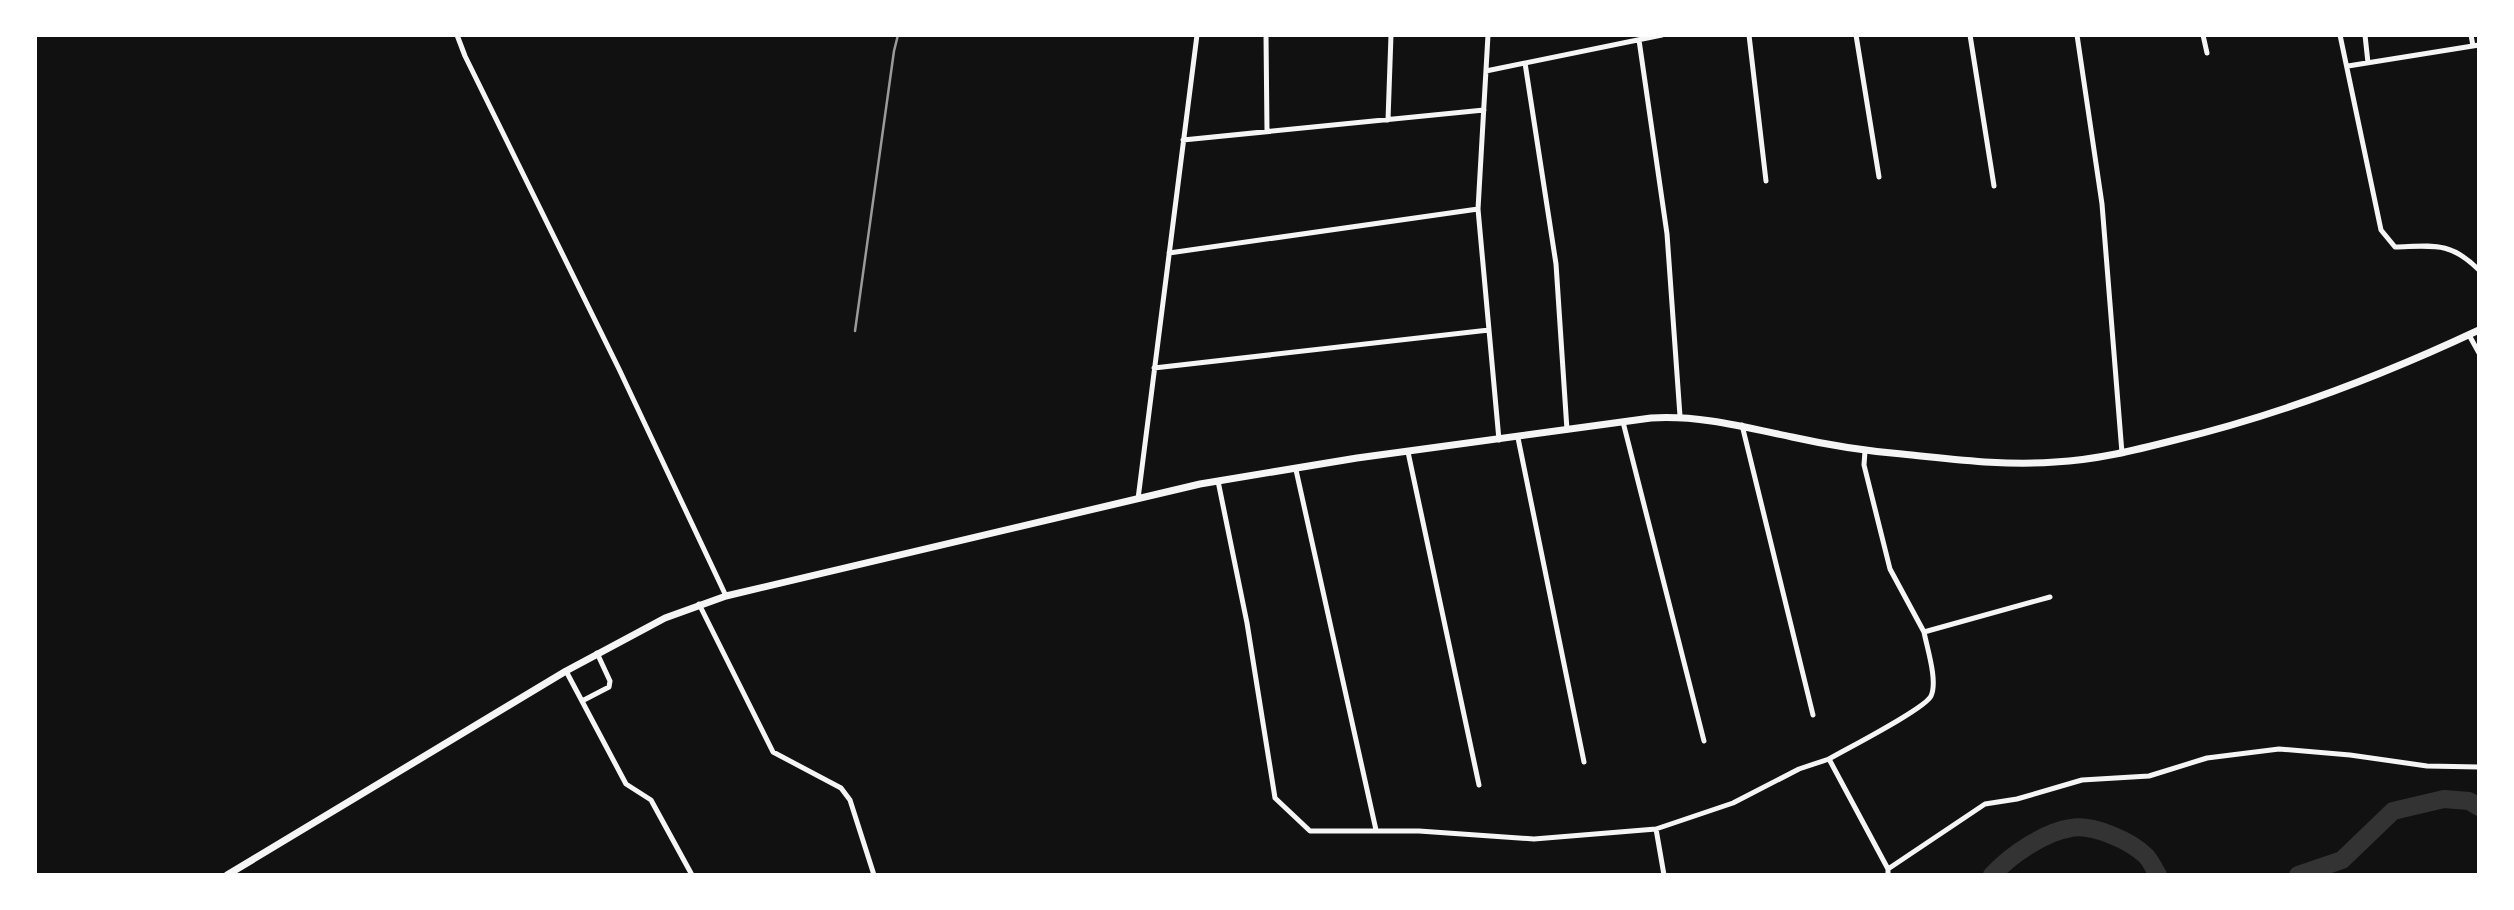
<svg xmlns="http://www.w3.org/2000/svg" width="2514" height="910" viewBox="0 0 2514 910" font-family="Inter,sans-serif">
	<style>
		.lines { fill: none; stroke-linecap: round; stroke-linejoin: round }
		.river { stroke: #333; stroke-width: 18 }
		.minor { stroke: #f5f5f5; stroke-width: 5 }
		.secondary { stroke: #f5f5f5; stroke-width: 7 }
		.rail { stroke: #9a9a9a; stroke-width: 2.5 }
	</style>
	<rect width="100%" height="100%" fill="#111"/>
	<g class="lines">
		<!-- river -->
		<path class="river" d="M1992,875C2011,855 2044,832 2071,828C2093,824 2131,841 2146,856C2151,861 2154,869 2158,875
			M2298,875L2342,860L2393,811L2444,799L2469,801L2479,807"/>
		<!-- minor -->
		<path class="minor" d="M457,35L465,56L619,369L726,596
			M1266,35L1267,132
			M1488,35L1478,209L1499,440
			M1749,35L1766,181
			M1856,35L1879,177
			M1970,35L1994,186
			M2077,35L2102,204L2122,453
			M2203,35L2207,53
			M2340,35L2381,230L2395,247C2433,246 2450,241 2479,270
			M2365,35L2368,63
			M2471,35L2473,46
			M1639,40L1667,234L1680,416
			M1525,63L1556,264L1567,430
			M2348,66L2479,45
			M1486,71L1662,35
			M1388,120L1391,35
			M1183,140L1484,110
			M1169,253L1478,209
			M2469,335L2479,353
			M1154,368L1489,330
			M1623,422L1704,741
			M1742,425L1813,715
			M1518,438L1584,762
			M1865,451L1864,465L1890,569L1924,632L2050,597
			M1408,452L1479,785
			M1296,470L1376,830
			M1218,481L1247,623L1275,798L1310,831H1419L1534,839L1656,829L1733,803L1799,769L1829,759
			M1138,499L1197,35
			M699,604L773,752L841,788L850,800L874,875
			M566,671L626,784L651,800L692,875
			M582,701L609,687L610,681L597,653
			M1656,829L1664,875
			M1888,869L1985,804L2017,799L2082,780L2149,776L2207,758L2279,749L2350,755L2427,766L2479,767
			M1888,875V869L1829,759C1846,749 1925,709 1931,696C1938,681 1927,648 1924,632"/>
		<!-- secondary -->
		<path class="secondary" d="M227,875L566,671L665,618L726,596L1200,484L1357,458L1651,418C1700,415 1744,427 1792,437C1828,445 1865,451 1902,454C1953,459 2004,466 2055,462C2096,460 2136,450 2175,440C2279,415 2381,376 2479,330"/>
		<!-- rail -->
		<path class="rail" d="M855,331L894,51L898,35"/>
	</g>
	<!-- border -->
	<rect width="2514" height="910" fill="none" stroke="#ffffff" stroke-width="74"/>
</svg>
